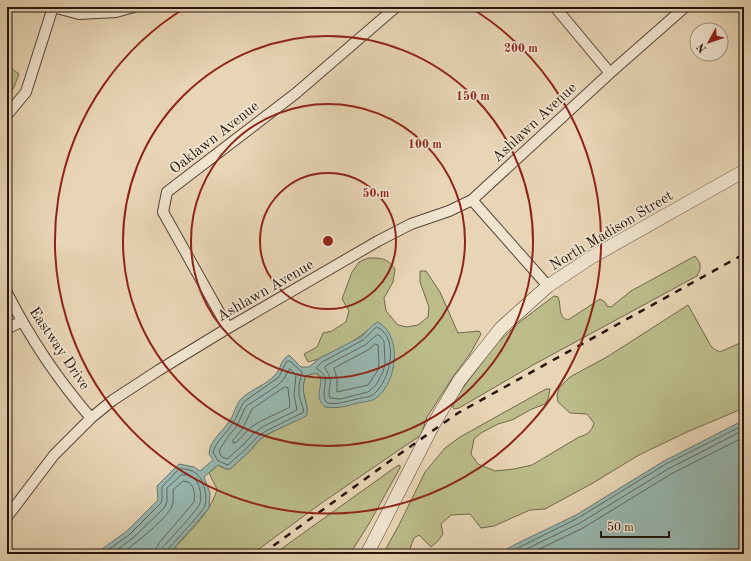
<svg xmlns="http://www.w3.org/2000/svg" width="751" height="561" viewBox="0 0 751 561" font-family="'Old Standard TT',serif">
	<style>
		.green { fill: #bbbc8a; stroke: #70684c }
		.water { fill: #97b8b1; stroke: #69766f }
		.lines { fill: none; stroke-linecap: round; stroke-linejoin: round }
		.shore { stroke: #5e665f; stroke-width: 1 }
		.minor-casing { stroke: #564437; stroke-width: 12 }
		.tertiary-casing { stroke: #564437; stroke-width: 14 }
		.minor { stroke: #f0e4cf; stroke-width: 10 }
		.tertiary { stroke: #f0e4cf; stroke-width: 13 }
		.rail { stroke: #25140d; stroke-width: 2.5; stroke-dasharray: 7 7; stroke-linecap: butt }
		.ring { fill: none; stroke: #8f2418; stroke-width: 2 }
		.labels { text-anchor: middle; stroke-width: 3.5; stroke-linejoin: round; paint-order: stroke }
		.street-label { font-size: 15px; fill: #25140d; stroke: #f0e4cf }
		.centre { fill: #8f2418; stroke: #f0e4cf; stroke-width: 2 }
		.ring-label { font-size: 12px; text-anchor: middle; font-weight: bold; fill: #8f2418; stroke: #f0e4cf; stroke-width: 3.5; stroke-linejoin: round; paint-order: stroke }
	</style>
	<rect width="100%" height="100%" fill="#e8d5b5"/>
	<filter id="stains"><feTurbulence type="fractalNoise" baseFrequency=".005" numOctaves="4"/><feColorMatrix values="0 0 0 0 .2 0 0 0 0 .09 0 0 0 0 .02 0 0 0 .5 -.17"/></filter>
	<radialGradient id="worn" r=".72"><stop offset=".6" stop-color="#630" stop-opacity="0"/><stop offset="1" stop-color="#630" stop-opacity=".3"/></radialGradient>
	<!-- green -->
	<path class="green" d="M7,65L19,74L14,87L7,98Z
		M695,256L700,263V270L697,276L533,365L459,408L454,409L453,407V401L497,343L521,321L554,296L558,297C562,306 557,317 568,320L600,299L605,302L607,306L611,307L631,291Z
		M368,258C382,258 387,258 395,269L393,282L384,298L386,311L398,325L407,327L418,325L428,317L429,307L420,282V271H426L440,292L458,333L479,331L481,334L470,354L455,374L427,417L421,435L323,502L252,554H169C185,536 211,513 217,489L209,473L218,465L226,469H230L251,450L259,440L268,434L306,415C310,402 298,393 306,376L315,373L318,374L322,381L321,387L359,402L372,400L374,324C361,339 327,358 308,362L304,354L317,347L323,333L332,331L346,322L349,311L342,299L352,272L359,262Z
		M688,305L711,346L714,349L720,352L740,343L744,344V408L687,432L639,455L593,483L545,509L530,510L494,526L481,528L470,514L451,515L441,524L443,534L438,541L431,547L419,535L414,538L408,554H383L399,525L425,472L445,448L460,437L546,389H550L548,399L545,404L532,409L512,420L498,424L481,433L474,439L471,454L478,464L495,471L514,469L532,465L579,437C587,435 592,431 594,423L587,414L570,413L558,402L557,395L559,388L570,377L607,357Z
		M400,465V468L370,522L350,554H274L397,466Z"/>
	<!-- water -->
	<path class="water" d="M378,322C403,336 397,383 376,398C371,402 365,401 358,403C346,406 338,409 325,407C322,404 319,400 319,396C319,385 328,367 306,376C298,392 311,406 306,416L268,434L259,440L251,450L230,469H226L218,465L204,477L210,493L209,508L169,554H95L127,531L158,500L157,486L179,464L194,467L200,471L213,460L209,454C209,440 224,431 230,420C235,413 235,405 242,398C252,389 266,385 275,375C282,368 279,361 289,355L301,367H309L320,358L361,337L374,324Z
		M744,420V554H498L514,545L576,515L664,461Z"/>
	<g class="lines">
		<!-- shore -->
		<path class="shore" d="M377,327C400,337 390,380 375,393C370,398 364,397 357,399C347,401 338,405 327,403C318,392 334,378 317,369V367L322,362L363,340Z
			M377,335H379L384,341L385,363L383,372L376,385L368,392L340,399L330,398C326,386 336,384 325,368V366L365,345Z
			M375,344L378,345L379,363L378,370L368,385L337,392V379L334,368L368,350Z
			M288,361H290L302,372L299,385V395L304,412L266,431L257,437L248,447L228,465L218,461L213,452C216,441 227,433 233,423C238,416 239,408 245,401L279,377L285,364Z
			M290,369L296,375L294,395L297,410L264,426L254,433L244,444L227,459L222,457L219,452L220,449L229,435L237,426L245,408L248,405L277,386L283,380Z
			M285,387L288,388L290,407C277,414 263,419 251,427C245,432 241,439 235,443H233V440L243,428L252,409Z
			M102,554L129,535L161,503L162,500V487L179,469C188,468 198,472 202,481C205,488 207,496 205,505C204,511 174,542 167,550L166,554
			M111,554L133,538L165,507L167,501V488L181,475C187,474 194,476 197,482C200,488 202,496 200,503C198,510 170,539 163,547L161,554
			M121,554C133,545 167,519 172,506C174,501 173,496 173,490L183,481L188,482C195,486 195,495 194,502L159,543L156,549L155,554
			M506,554L578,518L666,464L744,425
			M516,554L580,523L668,469L744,430
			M529,554L583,528L671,474L744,437"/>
		<defs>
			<path id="minor" d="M555,7L610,73
				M7,115L26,92L53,7L79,14L116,12L134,7
				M472,200L548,286
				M7,293C30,338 58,380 91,418
				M228,328L163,212L167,192L295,94L396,7
				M7,329L22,321
				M7,517L54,455L91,418L113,400L159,370L228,328L378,241L411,224L449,211L472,200L610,73L685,7"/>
			<path id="tertiary" d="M367,554L433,425L459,381L501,328L548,286L590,258L744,171"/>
		</defs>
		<!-- minor casing -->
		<use href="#minor" class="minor-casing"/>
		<!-- tertiary casing -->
		<use href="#tertiary" class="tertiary-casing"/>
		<!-- minor -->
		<use href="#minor" class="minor"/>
		<!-- tertiary -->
		<use href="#tertiary" class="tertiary"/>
		<!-- rail -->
		<path class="rail" d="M262,554L394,458L458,413L744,254"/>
	</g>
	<!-- distance rings -->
	<g class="ring">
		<circle cx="328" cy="241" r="68"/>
		<circle cx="328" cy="241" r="137"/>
		<circle cx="328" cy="241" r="205"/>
		<path d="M471 8A273 273 0 1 1 185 8"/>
	</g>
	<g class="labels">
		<!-- street labels -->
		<g class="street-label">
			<text transform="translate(534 122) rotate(-43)" y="5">Ashlawn Avenue</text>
			<text transform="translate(214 137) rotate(-38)" y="5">Oaklawn Avenue</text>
			<text transform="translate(611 230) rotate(-31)" y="5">North Madison Street</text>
			<text transform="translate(265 290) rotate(-30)" y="5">Ashlawn Avenue</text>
			<text transform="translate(60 348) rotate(56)" y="5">Eastway Drive</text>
		</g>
	</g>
	<circle cx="328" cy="241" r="6" class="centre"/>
	<g class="ring-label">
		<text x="521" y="52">200 m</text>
		<text x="473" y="100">150 m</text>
		<text x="425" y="148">100 m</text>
		<text x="376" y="197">50 m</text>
	</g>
	<!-- margin -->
	<rect width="751" height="561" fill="none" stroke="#e8d5b5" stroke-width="24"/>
	<rect x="8" y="8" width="735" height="545" fill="none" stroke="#25140d" stroke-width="2"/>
	<rect x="12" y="12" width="727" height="537" fill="none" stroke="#25140d"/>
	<!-- north arrow -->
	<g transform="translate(709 42) rotate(230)"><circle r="19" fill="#f0e4cf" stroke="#9f9181"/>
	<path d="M0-3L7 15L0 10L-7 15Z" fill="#8f2418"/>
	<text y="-6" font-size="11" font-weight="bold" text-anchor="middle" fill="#25140d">N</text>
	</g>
	<!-- scale -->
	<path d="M601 531v6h68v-6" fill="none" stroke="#25140d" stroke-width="2"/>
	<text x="607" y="531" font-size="12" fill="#25140d" stroke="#f0e4cf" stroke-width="3" paint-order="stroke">50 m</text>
	<rect width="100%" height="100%" filter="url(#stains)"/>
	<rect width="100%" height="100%" fill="url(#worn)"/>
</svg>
